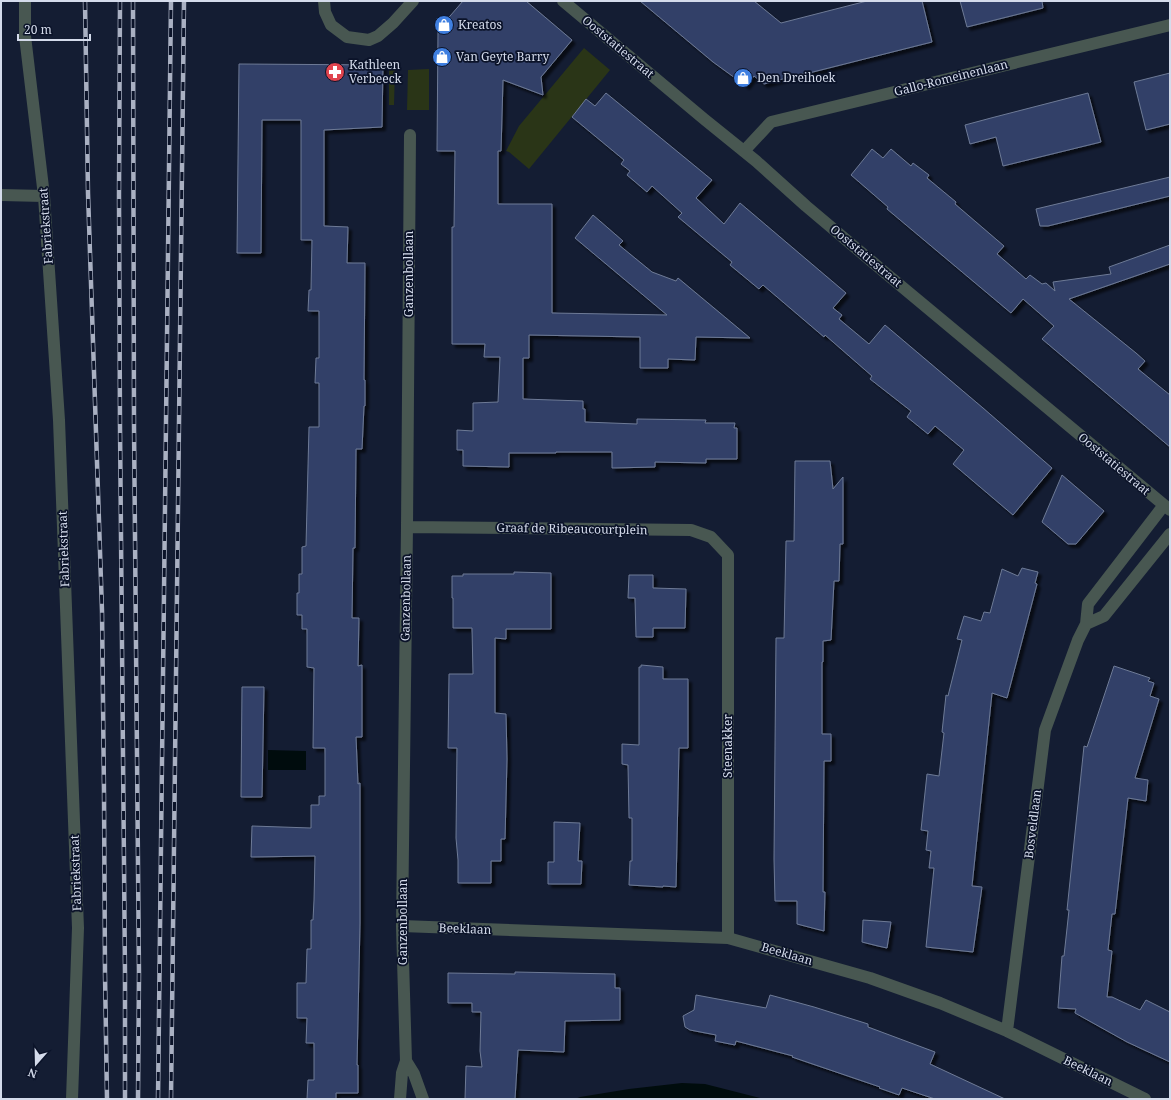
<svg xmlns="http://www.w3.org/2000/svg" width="1171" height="1100" viewBox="0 0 1171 1100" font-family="'Noto Serif',serif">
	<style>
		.green { fill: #2a3517 }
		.water { fill: #000c0d }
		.building { fill: #314168; stroke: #6e7a96; filter: url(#shadow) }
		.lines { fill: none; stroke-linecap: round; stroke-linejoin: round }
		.minor { stroke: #485751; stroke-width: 12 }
		.rail-casing { stroke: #a9b0c2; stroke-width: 4.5 }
		.rail { stroke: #0b1329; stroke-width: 3; stroke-dasharray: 9; stroke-linecap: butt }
		.labels { text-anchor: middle; stroke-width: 3.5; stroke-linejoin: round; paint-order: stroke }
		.poi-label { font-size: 12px; fill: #d4dbeb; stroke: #0b1329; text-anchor: start }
		.street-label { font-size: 12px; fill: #d4dbeb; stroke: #0b1329 }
	</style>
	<defs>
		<filter id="shadow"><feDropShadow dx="3.5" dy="3.5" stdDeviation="1" flood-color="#0009"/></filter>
	</defs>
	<rect width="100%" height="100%" fill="#141d33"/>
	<!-- green -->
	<path class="green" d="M584,48L610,70L529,169L509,152L506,151L519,126Z
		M389,67H395L394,105H389Z
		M429,69V110H407L408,70Z"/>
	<!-- water -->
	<path class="water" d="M268,750L306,751V770H268Z
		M682,1083L705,1084L764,1099H575L580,1097L629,1089Z"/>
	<!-- building -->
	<path class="building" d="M463,1H526L572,40L541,77L543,95L503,80L501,151H498V204H552V313L667,315L575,238L593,215L623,241L619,245L652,272L676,281L678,278L750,338L696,337L695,360L668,359V368H640V337L529,335V358H523V399L583,401V409H585V422L637,424V419L706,420L705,423H735L734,428H737V459H706V463L655,462V467L612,468V452H556V453H509V467L463,466V450H457V430L473,431V403L498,402L500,357H484L485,344H452V227H454L455,151H437L438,30Z
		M640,1H754L781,23L867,1H922L932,42L805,74V73L764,84L754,76L746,86L713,62Z
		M960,1H1042L1043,8L967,27Z
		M239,64L383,65L382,127L324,130V226L348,227L347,263H365L364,380H365V406H364L362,449H356L355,548H353L352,618H359L358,666L362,665V737H356L358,784L360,783V923L357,1065H358V1093H336V1099H307L308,1080H314V1043H306L307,1018H297V983H306L307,949H311V920H313L314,900L315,856L251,857L252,826L311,828V805H319V796H325V748H313L314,668L307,667V629H302V615H297V593H299V574H302V547L306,546L309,427H319V383H315L316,358H319V311H308L309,290H311L312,240H301V120H262L261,253H237Z
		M1170,73V124L1146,130L1134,82Z
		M606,93L712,180L696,198L724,224L740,203L846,293L833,308L842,315L839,319L869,344L885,325L983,408L1052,468L1013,515L953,464L964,450L935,426L928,434L907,417L911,411L870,379L872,376L825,335L824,337L763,285L759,289L730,265L732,262L678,217L682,213L652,186L647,192L627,175L630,171L621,164L624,160L572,117L586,99L595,106Z
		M1088,93L1101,142L1003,166L996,137L970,144L965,125L991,118Z
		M872,149L883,158L891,149L911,166L913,163L929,175L927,178L956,202L955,204L1004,246L997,254L1026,279L1030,275L1042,284L1046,283L1055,291L1053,282L1111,274L1109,267L1170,245V264L1069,299L1136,353L1145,361L1138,369L1170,395V447L1042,339L1054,326L1038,312L1023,299L1011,313L887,209L888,207L851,175Z
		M1170,177V196L1048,226H1040L1036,209Z
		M795,461H830L833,489L843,477V544H840L839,581H834L831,640L823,641V662H822V734H831V761H824L823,892H825L824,931L797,924V901H775L774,859L776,638H784L786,541H794Z
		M1062,475L1104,511L1076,544H1068L1042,522Z
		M1022,568L1038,572L1035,583L1037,584L1007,698L992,693L972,886L982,887L973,952L926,947L934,868H929L931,851L926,850L928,831L921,830L927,774L939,776L944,733L942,732L946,695L948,696L962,640L957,639L964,616L981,621L984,612L990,613L1002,569L1018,576Z
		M514,572L551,573V629H506V639L495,638V713L506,714L507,759L505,839H501V861H491V883H458V860L456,838L457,748H448L449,674H473L472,628H453V598H452V576H463V574H514Z
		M629,575H653V588L686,589L685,628H653V637H636L635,598H628Z
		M641,665L663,667V679H688V748H679L676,887L663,886V887L629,885L630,861H632V818H629L628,765L622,764V744L639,745V667H641Z
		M1114,666L1150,678L1148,681L1154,683L1150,696L1159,699L1135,778L1148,780L1146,801L1128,798L1115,914H1112L1108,950L1112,951L1107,997H1112L1140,1010L1146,1000L1170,1012V1062L1127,1042L1075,1013L1076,1009L1058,1008L1062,956H1064L1069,910H1067L1084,746L1087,747Z
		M242,687H264L262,797H241Z
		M554,822L580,823L578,861H582L581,884H548V862H554Z
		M863,920L891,922L887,948L878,946L862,942Z
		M515,972L615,974V988H620V1020L565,1021L564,1052L518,1050L515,1099H465L466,1066L482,1067L480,1051L481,1012H472V1003H448V973L515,974Z
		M696,995L766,1008L770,995L814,1007L868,1024V1027L935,1052L930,1064L1005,1099H935L902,1088L899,1095L879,1088L880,1087L792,1057L793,1056L736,1041L735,1045L715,1041L716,1035L690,1030L685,1027L683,1016L694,1010Z"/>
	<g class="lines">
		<!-- minor -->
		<path class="minor" d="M25,1V36L44,196L59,420L78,928L72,1099
			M324,1L325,12L331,25L347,37L369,40L378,36L393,23L413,1
			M563,1L704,119L756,161L806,206L889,276L1170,510
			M744,151L771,122L1170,25
			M1,195L44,196
			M407,527L691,530L711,537L728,555V938
			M1086,624L1104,616L1170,534
			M402,926L728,938L870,978L940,1003L1007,1031L1145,1099
			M1007,1031L1045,730L1078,640L1086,624L1088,604L1164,505
			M406,1061L414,1074L423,1099
			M400,1099L402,1073L406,1061L402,926L407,527L410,135"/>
		<defs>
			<path id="rail" d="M85,1L88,193L102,611L104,793L105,974L107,1099
				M120,1L119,195L120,426L125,974V1099
				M133,1L134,426L139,974L138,1099
				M158,1099L171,1
				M171,1099L184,1"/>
		</defs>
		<!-- rail casing -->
		<use href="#rail" class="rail-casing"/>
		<!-- rail -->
		<use href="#rail" class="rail"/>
	</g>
	<!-- icons -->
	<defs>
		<symbol id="shop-disc" viewBox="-11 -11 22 22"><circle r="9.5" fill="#3f7fe0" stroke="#0b1329"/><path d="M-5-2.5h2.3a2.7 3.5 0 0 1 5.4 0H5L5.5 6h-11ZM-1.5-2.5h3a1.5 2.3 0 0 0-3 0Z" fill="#fff"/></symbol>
		<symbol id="pharmacy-disc" viewBox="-11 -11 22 22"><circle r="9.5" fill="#e0444e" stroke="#0b1329"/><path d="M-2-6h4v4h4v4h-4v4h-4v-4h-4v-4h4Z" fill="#fff"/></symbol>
	</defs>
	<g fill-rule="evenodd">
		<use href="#shop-disc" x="433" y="14" width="22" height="22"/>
		<use href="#shop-disc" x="431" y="46" width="22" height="22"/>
		<use href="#pharmacy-disc" x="324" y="61" width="22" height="22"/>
		<use href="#shop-disc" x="732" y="67" width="22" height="22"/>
	</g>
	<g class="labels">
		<!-- poi labels -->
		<g class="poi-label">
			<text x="458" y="29">Kreatos</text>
			<text x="456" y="61">Van Geyte Barry</text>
			<text x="349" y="69">Kathleen<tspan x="349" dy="14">Verbeeck</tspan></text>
			<text x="757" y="82">Den Dreihoek</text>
		</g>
		<!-- street labels -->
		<g class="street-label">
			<text transform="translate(618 47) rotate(40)" y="4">Ooststatiestraat</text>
			<text transform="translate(951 78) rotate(-14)" y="4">Gallo-Romeinenlaan</text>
			<text transform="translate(46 226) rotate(-94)" y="4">Fabriekstraat</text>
			<text transform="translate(866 256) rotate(40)" y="4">Ooststatiestraat</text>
			<text transform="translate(409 274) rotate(-90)" y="4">Ganzenbollaan</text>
			<text transform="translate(1114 464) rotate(40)" y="4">Ooststatiestraat</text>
			<text transform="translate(572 529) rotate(1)" y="4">Graaf de Ribeaucourtplein</text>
			<text transform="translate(64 549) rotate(-92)" y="4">Fabriekstraat</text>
			<text transform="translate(406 598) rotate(-89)" y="4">Ganzenbollaan</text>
			<text transform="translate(728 746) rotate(-90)" y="4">Steenakker</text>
			<text transform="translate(1033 824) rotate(-83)" y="4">Bosveldlaan</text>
			<text transform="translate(76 873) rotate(-92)" y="4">Fabriekstraat</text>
			<text transform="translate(403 922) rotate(-90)" y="4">Ganzenbollaan</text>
			<text transform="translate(465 929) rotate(2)" y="4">Beeklaan</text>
			<text transform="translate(787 954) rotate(16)" y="4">Beeklaan</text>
			<text transform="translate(1088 1071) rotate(26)" y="4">Beeklaan</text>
		</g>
	</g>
	<!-- border -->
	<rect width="1171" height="1100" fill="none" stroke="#d4dbeb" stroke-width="4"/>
	<!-- north arrow -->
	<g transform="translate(36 1064) rotate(200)" stroke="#0b1329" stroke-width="3" paint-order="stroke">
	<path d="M0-3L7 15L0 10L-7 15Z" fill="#d4dbeb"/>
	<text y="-6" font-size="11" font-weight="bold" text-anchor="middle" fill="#d4dbeb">N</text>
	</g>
	<!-- scale -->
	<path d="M18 34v6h72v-6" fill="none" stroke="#d4dbeb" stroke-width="2"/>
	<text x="24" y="34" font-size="12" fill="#d4dbeb" stroke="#0b1329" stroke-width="3" paint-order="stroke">20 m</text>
</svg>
